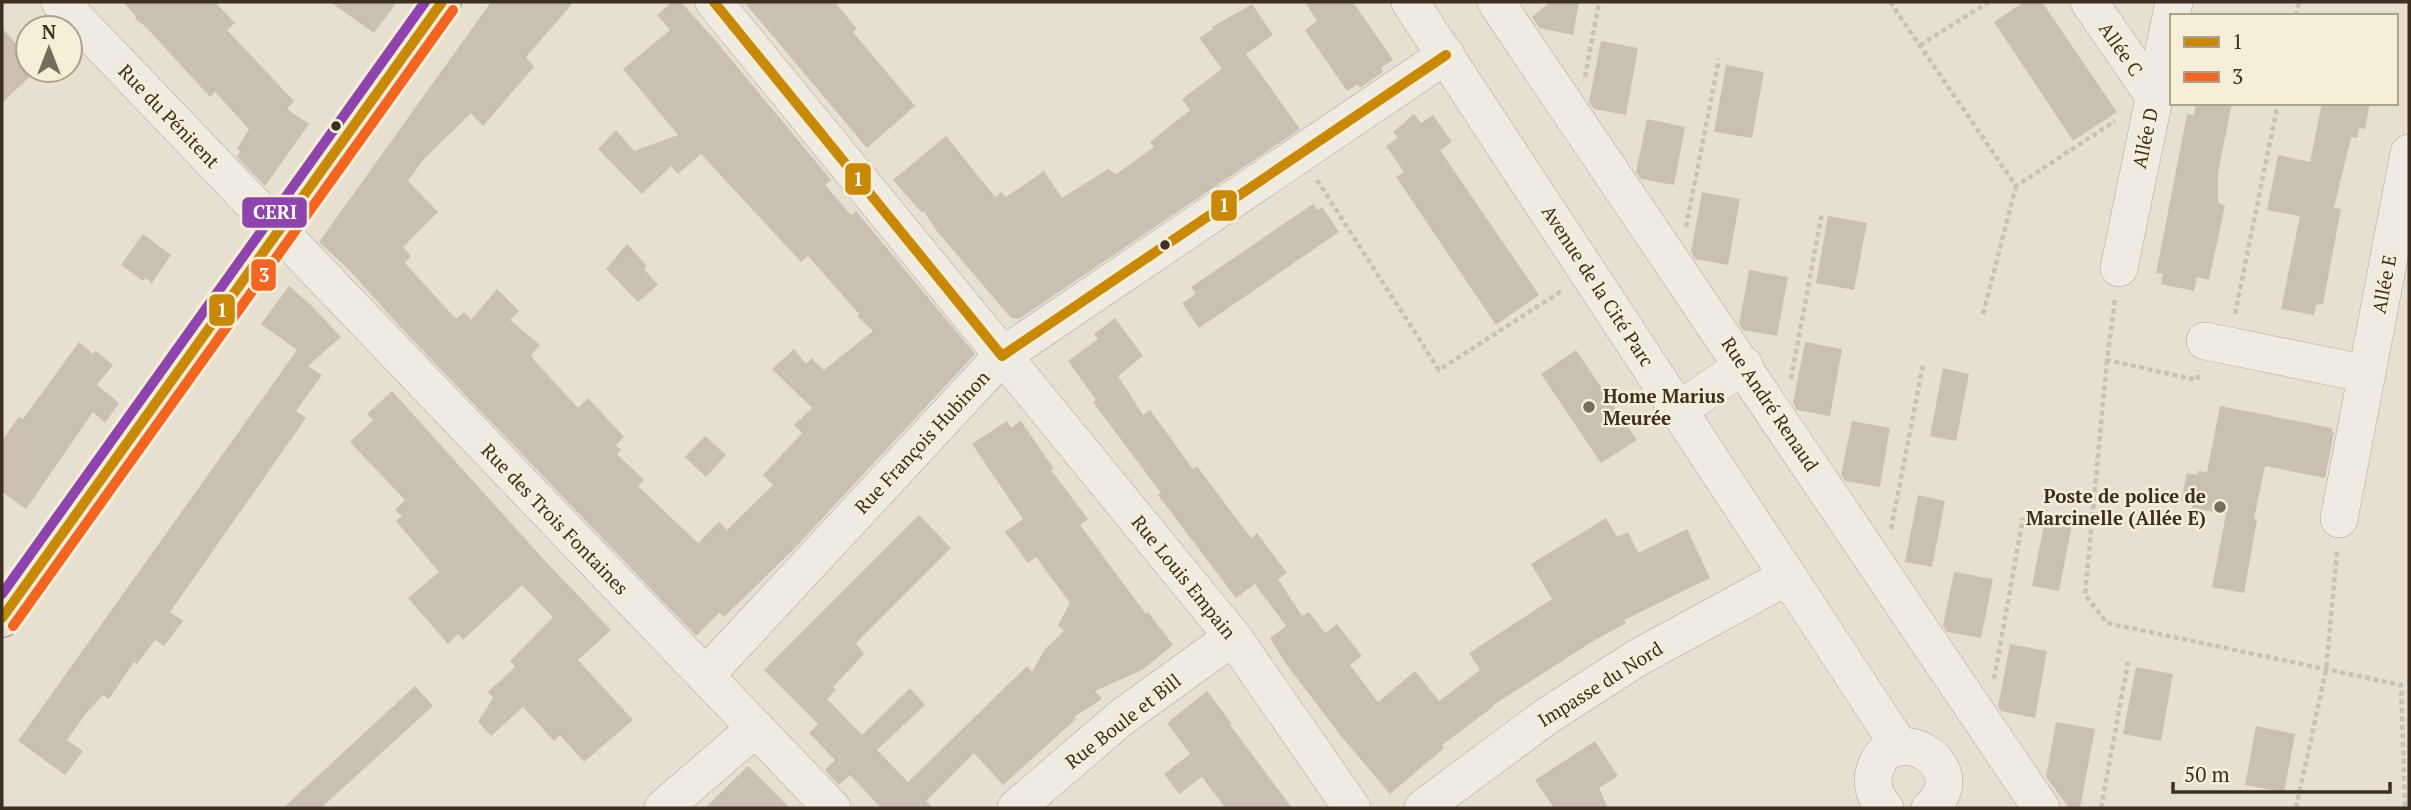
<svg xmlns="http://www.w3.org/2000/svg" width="2411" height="810" viewBox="0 0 2411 810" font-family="'PT Serif',serif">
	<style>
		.building { fill: #cbbfb2 }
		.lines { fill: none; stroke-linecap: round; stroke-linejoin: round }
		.minor-casing { stroke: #ada599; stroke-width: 38 }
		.major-casing { stroke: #928b80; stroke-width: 40 }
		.path { stroke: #c8c2b9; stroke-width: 4.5; stroke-dasharray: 5 3.5; stroke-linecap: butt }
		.minor { stroke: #efebe3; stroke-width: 37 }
		.major { stroke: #e6e1d4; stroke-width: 38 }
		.bus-1-casing { stroke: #f7eed8; stroke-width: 16 }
		.bus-2-casing { stroke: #f7eed8; stroke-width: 16 }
		.bus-3-casing { stroke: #f7eed8; stroke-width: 16 }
		.bus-1 { stroke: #c88808; stroke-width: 10 }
		.bus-2 { stroke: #f26522; stroke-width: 10 }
		.bus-3 { stroke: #8e44ad; stroke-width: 10 }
		.bus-dot { fill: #3d2e20; stroke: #f7eed8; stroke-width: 2.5 }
		.poi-dot { fill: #786c5e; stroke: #f7eed8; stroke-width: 2.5 }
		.labels { text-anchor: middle; stroke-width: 5; stroke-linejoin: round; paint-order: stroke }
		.street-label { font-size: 19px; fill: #3d2e20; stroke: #f7eed8 }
		.poi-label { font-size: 19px; font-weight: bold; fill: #3d2e20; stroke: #f7eed8; text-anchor: start }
		.line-badge { stroke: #f7eed8; stroke-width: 2.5 }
		.badge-label { font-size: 19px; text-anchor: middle; font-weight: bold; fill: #fff }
	</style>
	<rect width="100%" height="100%" fill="#e7e0d1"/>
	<!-- building -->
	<path class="building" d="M123,2H215L235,23L227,30L294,101L287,109L309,124L265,186L237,157L241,151L237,149L249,129L215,92L210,97L146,27L135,19L136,16Z
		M330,2H397L374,33Z
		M491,2H574L526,57L534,67L483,126L471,113L423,160L408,181L438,212L403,247L411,256L405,263L456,319L464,312L471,320L497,289L519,311L510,320L540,345L531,355L535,361L578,408L588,398L624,437L616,445L621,450L617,454L644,480L638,486L698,543L719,522L727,530L773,485L763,475L802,433L794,425L812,408L772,369L794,349L806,364L811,358L824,370L873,331L857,316L859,314L808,256L801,262L701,154L678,174L671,166L642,194L598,149L616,130L634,151L678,135L623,69L670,30L657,15L672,2H681L715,40L831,180L825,185L851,215L856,211L975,354L792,551L724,617L719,613L696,636L406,333L349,270L319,242Z
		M744,2H835L857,29L853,32L915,106L867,148Z
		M1305,2H1353L1393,60L1381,68L1383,72L1360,88L1358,84L1347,91L1305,30L1317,21Z
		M1550,2H1579L1573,35L1539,28L1532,17Z
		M2024,2H2042L2117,112L2073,141L1994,22Z
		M1252,4L1273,35L1246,54L1300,129L1019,319L1011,318L936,230L924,211L922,213L893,180L946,136L995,197L1001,192L1006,197L1044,171L1062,198L1108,169L1116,174L1154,147L1150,142L1190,110L1182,99L1222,69L1199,38L1213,29L1212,27Z
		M2,28L28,57V70H37L2,103Z
		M1601,41L1638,48L1626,115L1594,109L1589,102Z
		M1726,65L1764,72L1752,138L1714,132Z
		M2196,103H2232L2218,173V202L2225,206L2209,280L2197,277L2194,291L2161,284L2163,273L2156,274L2187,114L2194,115Z
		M2322,103H2370L2365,129L2359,128L2357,138L2351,137L2334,208L2341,209L2323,304L2316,305L2314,315L2281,309L2300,216L2267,210L2278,155L2310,162Z
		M1414,114L1421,123L1433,115L1452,142L1440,150L1539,295L1496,325L1396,177L1404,172L1386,146L1398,138L1393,132Z
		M1647,119L1685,127L1674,185L1641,179L1636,172Z
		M1702,192L1740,199L1728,265L1695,259L1691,252Z
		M1313,204L1318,210L1322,207L1339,232L1199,328L1182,303L1196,294L1191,287Z
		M1828,216L1867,223L1854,290L1816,283Z
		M143,234L171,255L152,283L145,278L143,281L121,265Z
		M627,244L647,266L644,269L658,285L638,302L606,269Z
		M1749,270L1788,277L1777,336L1743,330L1739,324Z
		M289,286L310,304L341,337L308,366L322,375L296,411L306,418L170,612L183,621L164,646L155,640L137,664L134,662L109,699L103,695L87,712L67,740L83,751L65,775L18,741L297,350L261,324Z
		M1115,318L1143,356L1118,376L1143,415L1150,410L1193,469L1197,466L1251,538L1257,533L1287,573L1278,579L1302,616L1309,612L1325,633L1337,624L1362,656L1350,665L1378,702L1415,671L1439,701L1480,670L1469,653L1552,599L1531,564L1606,518L1617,537L1628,532L1638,553L1687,529L1710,578L1624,620L1626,623L1590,643L1492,706L1493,707L1442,745L1444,748L1390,794L1341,736L1286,664L1270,638L1286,626L1255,584L1236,598L1158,495L1161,493L1093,402L1096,400L1068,361L1098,339L1094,334Z
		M79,342L93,354L96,351L113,365L97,385L119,403L105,423L93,412L26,509L2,492V440L19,417L23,419Z
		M1805,342L1842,349L1830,416L1797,410L1793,403Z
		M1576,350L1637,440L1601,463L1541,374Z
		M1943,368L1969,374L1956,441L1930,436Z
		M392,391L546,562L611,630L578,660L633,720L584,762L560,735L554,741L523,707L491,736L478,722L493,698L488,692L515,667L510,661L553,617L522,585L463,640L458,634L448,644L408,598L439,572L396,521L402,516L395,510L405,500L350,442L373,420L367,414Z
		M2220,406L2332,428V432H2334L2325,478L2265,466L2254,519L2257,520L2244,593L2212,587L2226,514L2192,508V503L2181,501L2187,473L2197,475L2198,471L2207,472Z
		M1007,421L1011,428L1021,421L1054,469L1051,470L1088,519L1080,525L1146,614L1148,612L1173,645L1142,670L1095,691L1102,699L1074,717L1076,719L1003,785L974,753L926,801L933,808H881L850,775L839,785L825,770L835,760L809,733L818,724L764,670L919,515L951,548L856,643L864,654L833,687L836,690L827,699L862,735L910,688L925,705L877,750L908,782L1027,666L1032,672L1045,649L1064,631L1058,625L1070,603L1036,557L1028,563L1005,532L1023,519L972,444Z
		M1852,421L1890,428L1880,487L1845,481L1841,475Z
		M705,436L726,455L706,477L685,457Z
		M1918,495L1945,501L1932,567L1905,562Z
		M2045,519L2072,524L2059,591L2032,586Z
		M1954,572L1993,579L1981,638L1947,632L1943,626Z
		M2010,644L2047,651L2035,718L2001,711L1998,707Z
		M2136,667L2173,674L2161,741L2123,734Z
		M415,686L433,706L321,808H283Z
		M1207,691L1232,724L1230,725L1292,808H1225L1202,777L1179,794L1164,774L1190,754L1167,723Z
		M2056,722L2095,729L2080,808H2069L2046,777Z
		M2256,726L2295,734L2284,792L2245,785Z
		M1595,741L1618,776L1599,788L1608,808H1554L1535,780Z
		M748,766L790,808H705Z"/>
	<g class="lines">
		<defs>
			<path id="minor" d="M60,2L832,808
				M714,2L1233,637L1352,808
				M1410,2L1900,747
				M1496,2L2041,808
				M2089,2L2154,96
				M2119,268L2174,2
				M2205,341L2367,374
				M1679,410L1744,365
				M2339,519L2409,153
				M706,675L1002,356L1446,55
				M663,808L756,728
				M1016,808L1122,717L1233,637
				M1423,808L1547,716L1637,658L1788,576
				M1885,808C1876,799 1871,787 1874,773C1888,713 1978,767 1930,808"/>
			<path id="major" d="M2,618L442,2"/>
		</defs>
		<!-- minor casing -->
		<use href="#minor" class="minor-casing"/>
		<!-- major casing -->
		<use href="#major" class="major-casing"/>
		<!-- path -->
		<path class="path" d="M1890,2L2016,186L2115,121
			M2296,16L2299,2
			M1920,45L1989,2
			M1585,77L1599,2
			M1317,180L1439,370L1563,290
			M1686,227L1719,59
			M2115,300L2107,360L2197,380L2199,371
			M1983,314L2016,186
			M2235,314L2278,103
			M2107,360L2085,595L2107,623L2401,685L2405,808
			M1791,379L1822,212
			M1891,529L1923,365
			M1994,679L2023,518
			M2101,808L2128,662
			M2296,808L2326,670L2337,552"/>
		<!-- minor -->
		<use href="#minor" class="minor"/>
		<!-- major -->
		<use href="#major" class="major"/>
		<defs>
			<path id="bus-1" d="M714,2L1002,356
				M1002,356L1446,55
				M2,618L442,2"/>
			<path id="bus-2" d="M13,626L453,10"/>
			<path id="bus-3" d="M2,594L425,2"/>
		</defs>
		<!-- bus-1 casing -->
		<use href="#bus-1" class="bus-1-casing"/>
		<!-- bus-2 casing -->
		<use href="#bus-2" class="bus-2-casing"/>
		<!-- bus-3 casing -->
		<use href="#bus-3" class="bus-3-casing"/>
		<!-- bus-1 -->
		<use href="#bus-1" class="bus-1"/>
		<!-- bus-2 -->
		<use href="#bus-2" class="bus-2"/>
		<!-- bus-3 -->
		<use href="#bus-3" class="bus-3"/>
	</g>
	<!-- markers -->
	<g class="bus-dot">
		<circle cx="336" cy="126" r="6"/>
		<circle cx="1165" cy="245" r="6"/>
	</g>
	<g class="poi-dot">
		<circle cx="1589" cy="407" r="7"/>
		<circle cx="2220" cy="507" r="7"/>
	</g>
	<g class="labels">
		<!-- street labels -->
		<g class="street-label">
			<text transform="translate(2121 49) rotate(55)" y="7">Allée C</text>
			<text transform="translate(169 116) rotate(46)" y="7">Rue du Pénitent</text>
			<text transform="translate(2145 138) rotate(-78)" y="7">Allée D</text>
			<text transform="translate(2384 284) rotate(-79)" y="7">Allée E</text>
			<text transform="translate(1598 286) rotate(57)" y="7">Avenue de la Cité Parc</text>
			<text transform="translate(1770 404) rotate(56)" y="7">Rue André Renaud</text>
			<text transform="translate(922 442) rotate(-47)" y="7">Rue François Hubinon</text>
			<text transform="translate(555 519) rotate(46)" y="7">Rue des Trois Fontaines</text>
			<text transform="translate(1184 577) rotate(51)" y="7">Rue Louis Empain</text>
			<text transform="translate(1600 684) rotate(-32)" y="7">Impasse du Nord</text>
			<text transform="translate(1123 721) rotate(-38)" y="7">Rue Boule et Bill</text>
		</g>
		<!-- poi labels -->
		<g class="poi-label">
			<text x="1603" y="403">Home Marius<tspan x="1603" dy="22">Meurée</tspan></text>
			<text x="2206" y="503" text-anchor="end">Poste de police de<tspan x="2206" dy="22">Marcinelle (Allée E)</tspan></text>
		</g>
	</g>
	<g class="line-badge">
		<rect x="844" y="162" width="28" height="34" rx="7" fill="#c88808"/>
		<rect x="1210" y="189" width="28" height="33" rx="7" fill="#c88808"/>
		<rect x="241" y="196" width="67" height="33" rx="7" fill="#8e44ad"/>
		<rect x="250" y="258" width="27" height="34" rx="7" fill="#f26522"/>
		<rect x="208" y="293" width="28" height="34" rx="7" fill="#c88808"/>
	</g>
	<g class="badge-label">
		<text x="858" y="186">1</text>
		<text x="1224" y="212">1</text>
		<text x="275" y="219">CERI</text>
		<text x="264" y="282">3</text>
		<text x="222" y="317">1</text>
	</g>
	<!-- border -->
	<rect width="2411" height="810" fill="none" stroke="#3d2e20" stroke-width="7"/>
	<!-- legend -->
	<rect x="2170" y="14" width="228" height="91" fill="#f7eed8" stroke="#ada18e" stroke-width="2"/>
	<rect x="2184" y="37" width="35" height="10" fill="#c88808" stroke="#ada18e" stroke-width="2"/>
	<text x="2232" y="49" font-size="21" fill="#3d2e20">1</text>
	<rect x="2184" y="72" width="35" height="10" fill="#f26522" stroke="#ada18e" stroke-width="2"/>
	<text x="2232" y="84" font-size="21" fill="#3d2e20">3</text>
	<!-- north arrow -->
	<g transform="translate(49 49)"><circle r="33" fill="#f7eed8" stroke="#ada18e" stroke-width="2"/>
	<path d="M0-5L12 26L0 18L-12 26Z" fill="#786c5e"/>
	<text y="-10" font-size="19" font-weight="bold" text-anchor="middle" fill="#3d2e20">N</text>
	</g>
	<!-- scale -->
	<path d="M2173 782v10h217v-10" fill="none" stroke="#3d2e20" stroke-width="3.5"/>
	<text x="2184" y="782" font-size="21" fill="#3d2e20" stroke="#f7eed8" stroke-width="5" paint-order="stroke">50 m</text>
</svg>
